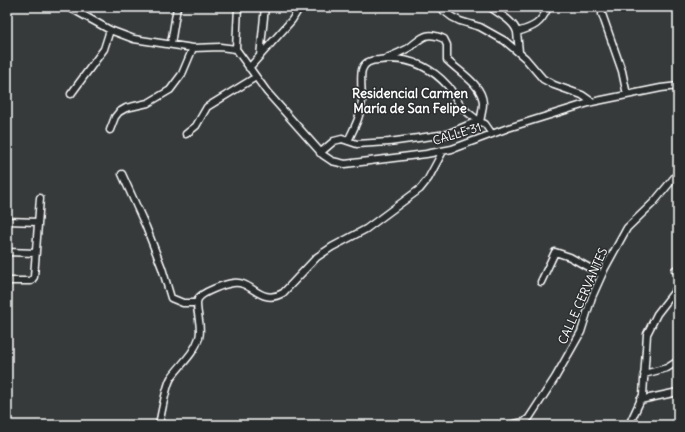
<svg xmlns="http://www.w3.org/2000/svg" width="685" height="432" viewBox="0 0 685 432" font-family="Delius,sans-serif">
	<style>
		.lines { fill: none; stroke-linecap: round; stroke-linejoin: round }
		.minor-casing { stroke: #fff; stroke-width: 9 }
		.minor { stroke: #2a2d2e; stroke-width: 6 }
		.labels { text-anchor: middle; stroke-width: 3; stroke-linejoin: round; paint-order: stroke }
		.street-label { font-size: 12px; fill: #fff; stroke: #2a2d2e }
		.neighbourhood-label { font-size: 13px; font-weight: bold; fill: #fff; stroke: #2a2d2e }
	</style>
	<rect width="100%" height="100%" fill="#373a3b"/>
	<filter id="ink" filterUnits="userSpaceOnUse"><feTurbulence type="fractalNoise" baseFrequency=".025" numOctaves="2"/><feDisplacementMap in="SourceGraphic" scale="8" xChannelSelector="R" yChannelSelector="G"/><feConvolveMatrix kernelMatrix="1 2 1 2 8 2 1 2 1" color-interpolation-filters="sRGB"/></filter>
	<g filter="url(#ink)">
		<g class="lines">
			<defs>
				<path id="minor" d="M67,7L76,11L110,30L134,39L193,48L220,47L236,49L267,92L323,155L332,161L345,164L426,154L452,149L508,128L592,102L661,88L678,86
					M439,7L452,17L460,21L480,27L505,41L525,58L543,79L554,85L582,95L592,102
					M490,7C499,14 514,21 517,32
					M602,14L622,71L627,95
					M171,44L177,7
					M236,49L238,7
					M519,52L517,32C534,27 541,24 548,7
					M260,56L265,7
					M389,57C396,54 404,51 410,47C423,37 426,31 444,39L447,45V60C459,72 482,84 483,103C483,109 481,116 480,122
					M249,68L292,20L300,7
					M71,94L104,49L110,30
					M110,130L115,117L119,112L126,108L148,103L170,90L182,74L193,48
					M186,134L196,126L207,107L256,77
					M348,141C354,128 361,116 362,101C362,93 360,76 362,70C364,62 372,60 379,60C407,56 429,65 448,86C453,92 456,100 461,106C466,112 474,117 480,122
					M320,153L334,141L342,139L357,144L389,142L447,134L473,123L480,122L485,124L492,134
					M122,174L146,227L162,268L171,298L183,303H196
					M7,221L38,222
					M7,252L36,253
					M675,270L678,272
					M7,281H31L34,277L40,198
					M541,282L555,252L570,257L602,275
					M644,374L667,368L678,361
					M640,400L678,392
					M159,425C161,415 166,386 171,378C180,365 194,354 199,338C203,326 194,307 198,299C202,292 225,284 233,283C252,280 260,306 283,293L317,257L332,247L366,229L420,189L428,179L443,151
					M509,425L524,422L529,418L555,378L581,332L592,297L605,268L627,228L654,202L678,173
					M629,425L643,395L647,334L657,314L678,287"/>
			</defs>
			<!-- minor casing -->
			<use href="#minor" class="minor-casing"/>
			<!-- minor -->
			<use href="#minor" class="minor"/>
		</g>
	</g>
	<g class="labels">
		<!-- street labels -->
		<g class="street-label">
			<text transform="translate(457 134) rotate(-17)" y="4">CALLE 31</text>
			<text transform="translate(583 296) rotate(-66)" y="4">CALLE CERVANTES</text>
		</g>
		<!-- neighbourhood labels -->
		<g class="neighbourhood-label">
			<text x="410" y="98">Residencial Carmen<tspan x="410" dy="15">María de San Felipe</tspan></text>
		</g>
	</g>
	<!-- margin -->
	<rect width="685" height="432" fill="none" stroke="#2a2d2e" stroke-width="24"/>
	<rect x="12" y="12" width="661" height="408" fill="none" stroke="#fff" stroke-width="1.5" filter="url(#ink)"/>
</svg>
